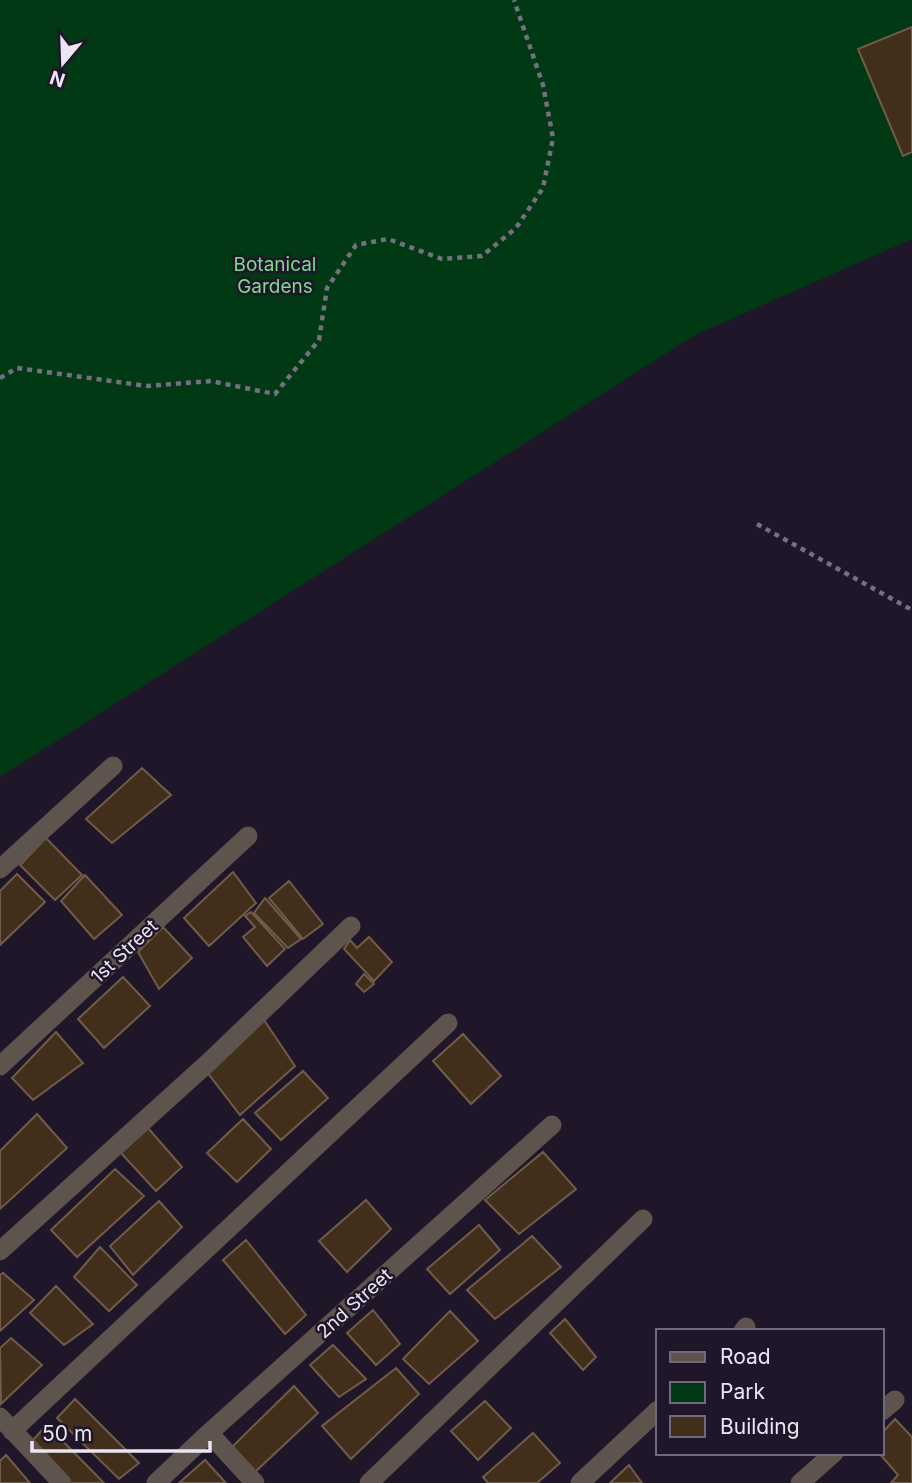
<svg xmlns="http://www.w3.org/2000/svg" width="912" height="1483" viewBox="0 0 912 1483" font-family="Inter,sans-serif">
	<style>
		.green { fill: #023915 }
		.building { fill: #412f1c; stroke: #705c48; stroke-width: 2 }
		.lines { fill: none; stroke-linecap: round; stroke-linejoin: round }
		.path { stroke: #766f80; stroke-width: 4.5; stroke-dasharray: 5 5; stroke-linecap: butt }
		.minor { stroke: #5f534e; stroke-width: 19 }
		.labels { text-anchor: middle; stroke-width: 5; stroke-linejoin: round; paint-order: stroke }
		.park-label { font-size: 19px; fill: #7cdb8f; stroke: #1f162a }
		.street-label { font-size: 19px; fill: #ece6f4; stroke: #1f162a }
	</style>
	<rect width="100%" height="100%" fill="#1f162a"/>
	<!-- green -->
	<path class="green" d="M0,0H912V239L695,335L0,777Z"/>
	<!-- building -->
	<path class="building" d="M912,27V152L903,156L858,49Z
		M142,768L171,795L112,843L86,819Z
		M46,838L82,875L55,900L20,865Z
		M233,872L256,903L209,946L184,918Z
		M17,874L45,902L0,945V891Z
		M85,875L122,915L94,939L61,901Z
		M289,881L323,924L303,939L269,898Z
		M265,898L301,939L288,948L254,913Z
		M251,912L285,949L267,966L243,937L255,927L245,916Z
		M163,927L192,958L159,989L138,952Z
		M369,937L392,962L374,981L344,949L350,940L357,948Z
		M364,974L374,984L364,992L356,984Z
		M123,977L150,1006L104,1048L78,1019Z
		M264,1020L295,1066L240,1115L207,1072Z
		M56,1032L83,1063L33,1100L12,1078Z
		M463,1034L501,1076L471,1104L433,1061Z
		M303,1071L328,1098L281,1140L255,1113Z
		M37,1114L67,1148L0,1209V1151Z
		M243,1119L271,1149L237,1182L207,1153Z
		M148,1128L182,1167L156,1191L121,1153Z
		M543,1152L576,1189L519,1234L485,1200Z
		M115,1169L144,1196L77,1257L51,1230Z
		M366,1200L391,1229L347,1272L319,1241Z
		M159,1201L182,1227L133,1275L110,1246Z
		M479,1225L500,1250L450,1294L427,1269Z
		M532,1236L561,1267L495,1319L467,1290Z
		M246,1240L306,1315L285,1334L223,1260Z
		M100,1247L137,1285L109,1311L74,1277Z
		M3,1273L34,1300L0,1331V1275Z
		M56,1286L93,1324L64,1345L30,1313Z
		M373,1310L400,1344L376,1365L347,1333Z
		M450,1311L478,1341L429,1384L403,1359Z
		M565,1319L596,1357L583,1370L550,1333Z
		M11,1338L42,1365L1,1404L0,1348Z
		M333,1345L366,1379L339,1397L310,1365Z
		M396,1368L419,1394L351,1459L322,1426Z
		M294,1386L318,1413L255,1472L231,1448Z
		M75,1399L139,1463L119,1479L57,1418Z
		M485,1401L511,1428L478,1460L451,1431Z
		M895,1419L912,1437V1483H891L898,1475L879,1453H882V1433Z
		M47,1425L104,1483H68L30,1443Z
		M533,1433L560,1463L537,1483H488L483,1477Z
		M6,1455L30,1483H0V1461Z
		M205,1460L226,1483H179Z
		M629,1465L642,1483H610Z"/>
	<g class="lines">
		<!-- path -->
		<path class="path" d="M0,378L17,368L147,386L211,381L275,394L319,340L327,288L356,245L388,239L442,259L482,256L516,228L543,188L553,138L543,85L514,0
			M757,524L912,610"/>
		<!-- minor -->
		<path class="minor" d="M0,869L113,766
			M0,1066L248,836
			M0,1251L210,1061L351,926
			M743,1331L746,1327
			M882,1411L895,1400
			M0,1417L62,1483
			M12,1431L448,1023
			M209,1433L255,1483
			M156,1483L209,1433L552,1125
			M369,1483L643,1219
			M580,1483L658,1410
			M800,1483L834,1453"/>
	</g>
	<g class="labels">
		<!-- park labels -->
		<g class="park-label">
			<text x="275" y="271">Botanical<tspan x="275" dy="22">Gardens</tspan></text>
		</g>
		<!-- street labels -->
		<g class="street-label">
			<text transform="translate(124 951) rotate(-43)" y="7">1st Street</text>
			<text transform="translate(354 1303) rotate(-42)" y="7">2nd Street</text>
		</g>
	</g>
	<!-- legend -->
	<rect x="656" y="1329" width="228" height="126" fill="#1f162a" stroke="#71697b" stroke-width="2"/>
	<rect x="670" y="1352" width="35" height="10" fill="#5f534e" stroke="#71697b" stroke-width="2"/>
	<text x="720" y="1364" font-size="21" fill="#ece6f4">Road</text>
	<rect x="670" y="1382" width="35" height="21" fill="#023915" stroke="#71697b" stroke-width="2"/>
	<text x="720" y="1399" font-size="21" fill="#ece6f4">Park</text>
	<rect x="670" y="1416" width="35" height="21" fill="#412f1c" stroke="#71697b" stroke-width="2"/>
	<text x="720" y="1434" font-size="21" fill="#ece6f4">Building</text>
	<!-- north arrow -->
	<g transform="translate(63 63) rotate(199)" stroke="#1f162a" stroke-width="5" paint-order="stroke">
	<path d="M0-5L12 26L0 18L-12 26Z" fill="#ece6f4"/>
	<text y="-10" font-size="19" font-weight="bold" text-anchor="middle" fill="#ece6f4">N</text>
	</g>
	<!-- scale -->
	<path d="M32 1441v10h178v-10" fill="none" stroke="#ece6f4" stroke-width="3.5"/>
	<text x="42" y="1441" font-size="21" fill="#ece6f4" stroke="#1f162a" stroke-width="5" paint-order="stroke">50 m</text>
</svg>
